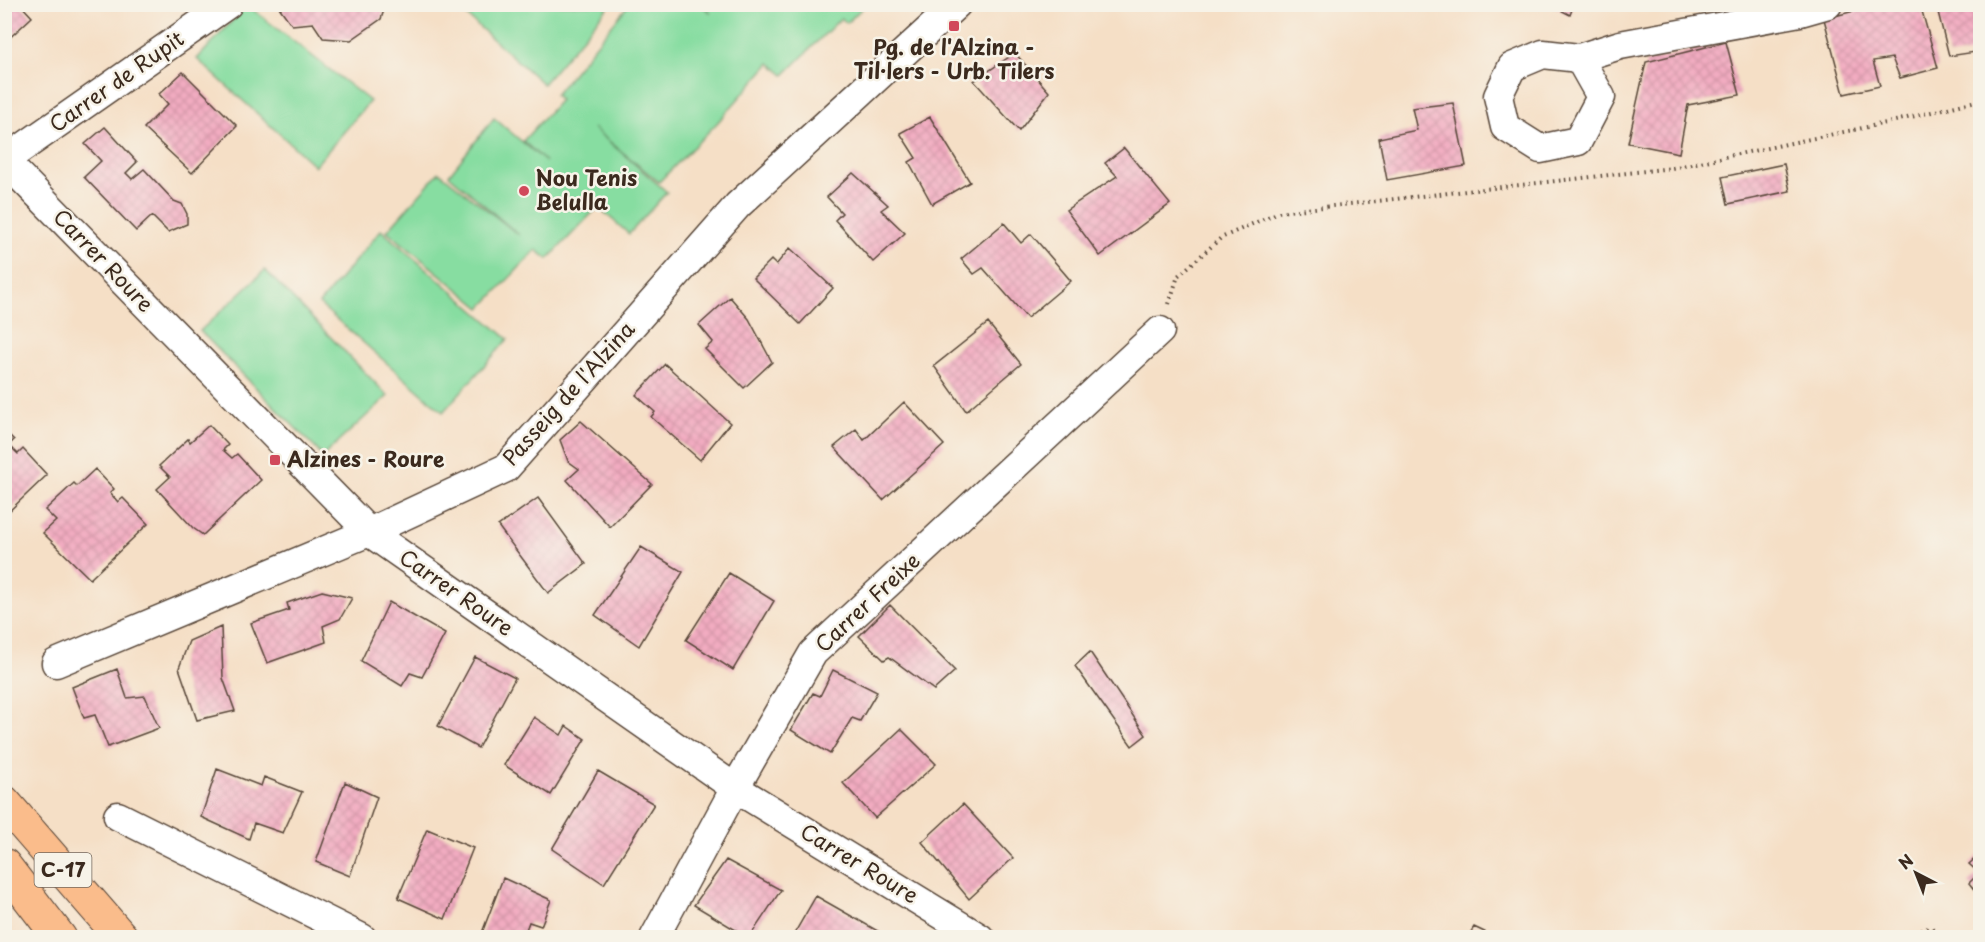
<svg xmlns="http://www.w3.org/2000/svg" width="1985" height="942" viewBox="0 0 1985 942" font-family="'Playpen Sans',sans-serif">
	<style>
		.green { fill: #87dda1; stroke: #618460; stroke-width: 1.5 }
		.building { fill: url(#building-cross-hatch) }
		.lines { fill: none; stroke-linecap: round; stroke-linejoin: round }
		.minor-casing { stroke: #574537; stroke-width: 31 }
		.trunk-casing { stroke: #574537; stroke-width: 35 }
		.path { stroke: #574537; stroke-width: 4; stroke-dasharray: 1.5 4.5; stroke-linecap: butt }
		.minor { stroke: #fff; stroke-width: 28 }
		.trunk { stroke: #fabc8b; stroke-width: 33 }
		.poi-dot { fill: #d1495b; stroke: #f7f3e8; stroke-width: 2 }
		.labels { text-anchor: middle; stroke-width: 5; stroke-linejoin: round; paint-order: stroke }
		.shield { fill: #f7f3e8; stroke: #73665b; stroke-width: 1.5 }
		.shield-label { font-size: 20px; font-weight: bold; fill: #3b2a1e }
		.poi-label { font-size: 21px; font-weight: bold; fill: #3b2a1e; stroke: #f7f3e8; text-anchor: start }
		.street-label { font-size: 21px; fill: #3b2a1e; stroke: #f7f3e8 }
	</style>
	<defs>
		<pattern id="building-cross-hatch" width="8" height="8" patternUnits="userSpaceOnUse" patternTransform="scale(1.5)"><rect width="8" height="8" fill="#f2acc1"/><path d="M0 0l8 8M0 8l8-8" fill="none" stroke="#d094a5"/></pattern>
	</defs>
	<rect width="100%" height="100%" fill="#f7f3e8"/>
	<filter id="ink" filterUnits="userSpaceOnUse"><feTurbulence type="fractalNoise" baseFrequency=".0167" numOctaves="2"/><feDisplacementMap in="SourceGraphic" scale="12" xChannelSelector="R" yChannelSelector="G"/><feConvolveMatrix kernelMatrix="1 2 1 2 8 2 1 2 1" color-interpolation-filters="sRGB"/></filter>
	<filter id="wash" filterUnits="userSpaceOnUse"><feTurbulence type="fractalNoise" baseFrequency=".008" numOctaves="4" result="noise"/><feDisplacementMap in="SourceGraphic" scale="24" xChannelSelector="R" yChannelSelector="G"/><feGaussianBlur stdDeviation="1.35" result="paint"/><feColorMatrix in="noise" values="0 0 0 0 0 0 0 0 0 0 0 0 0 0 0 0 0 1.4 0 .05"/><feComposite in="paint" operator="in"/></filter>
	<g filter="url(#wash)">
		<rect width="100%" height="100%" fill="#f5dfc6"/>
		<!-- green -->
		<path class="green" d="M629,4L701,5L711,13L703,5H865L847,23L841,18L784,75L770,63L717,123L659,182L593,128L667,192L629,234L598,207L548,259L536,250L481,308L387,231L439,172L519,235L449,175L494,118L546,162L523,141L560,100L555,95Z
			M247,5L370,101L315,166L197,59Z
			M455,5H610L543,84Z
			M381,230L508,339L443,412L319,304Z
			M265,270L388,396L323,456L200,331Z"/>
		<g id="blocks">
			<!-- building -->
			<path class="building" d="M4,4H20L32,17L4,43Z
				M280,4H386L381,19L351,40L323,38L313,23L292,25L279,7Z
				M1549,4H1574L1570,15Z
				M1880,4H1920L1938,68L1900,78L1892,58L1873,61L1880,86L1844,94L1824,19Z
				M1936,4H1980V41L1974,43L1976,52L1949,56Z
				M1726,42L1740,95L1688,105L1679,153L1628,143L1646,62Z
				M1015,53L1049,92L1019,131L974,81Z
				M183,72L237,126L192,173L144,128L168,104L159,94Z
				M1453,103L1466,166L1387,180L1379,138L1417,130L1412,108Z
				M930,117L970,182L932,204L909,162L916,158L900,133Z
				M105,127L137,162L126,173L132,179L144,169L174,201L182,204L187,214V224L168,232L152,216L136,231L84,177L101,161L85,144Z
				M1124,148L1170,204L1100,256L1066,210L1117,176L1105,163Z
				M1784,164L1790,191L1728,204L1722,177Z
				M853,173L888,205L881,210L905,233L873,262L835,220L842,213L827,197Z
				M1004,223L1021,243L1031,234L1071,281L1027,318L983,268L974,274L961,259Z
				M790,248L833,288L800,324L753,278L771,260L776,265Z
				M730,297L749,319L772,362L744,388L705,349L713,342L699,325Z
				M988,323L1021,364L966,411L934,366Z
				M665,364L730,423L700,460L651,417L655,412L636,395Z
				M904,402L944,445L883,500L834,447L856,429L864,440Z
				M581,421L652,484L610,527L567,480L579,469L568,461L560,440Z
				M209,425L228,445L223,450L232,458L237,454L261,480L203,535L193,528L157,489L170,477L159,466L188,439L190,442Z
				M4,430L14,440L9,445L18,454L23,449L47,475L4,516Z
				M95,469L114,489L110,493L118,502L123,498L148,524L90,579L43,533L56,521L45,510L74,483L77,486Z
				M538,498L586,564L548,593L498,526Z
				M641,547L683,572L639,646L595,615Z
				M729,573L774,601L733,670L686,640Z
				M322,591L352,598L340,619L323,626L326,642L267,663L251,623L289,610L287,603Z
				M389,602L445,634L422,677L410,673L402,686L361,661Z
				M890,605L955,671L934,690L889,657L884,660L859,636Z
				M221,627L223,678L235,711L197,720L179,668L189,641Z
				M1090,652L1146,735L1132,746L1075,666Z
				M475,657L515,678L478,748L438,726Z
				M117,669L127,698L145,696L159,728L108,747L95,715L84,718L72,687Z
				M833,670L877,692L860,721L852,718L830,754L791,730L813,693L820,696Z
				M534,717L561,735L566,726L585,739L551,795L504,765Z
				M901,729L936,764L875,818L843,783Z
				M217,769L261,786L264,777L302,792L283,833L254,823L249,839L201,817Z
				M598,771L654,804L604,884L552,849Z
				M345,782L377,797L350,876L316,862Z
				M963,804L1013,858L969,899L922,842Z
				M427,829L473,848L445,919L398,898Z
				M1980,854V897L1969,883L1979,873L1969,864Z
				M726,860L781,890L749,938L694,905Z
				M503,878L551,900L541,926L529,922L523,938H480Z
				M816,896L883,934L881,938H795L793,936Z
				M1474,927L1497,938H1467Z"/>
		</g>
	</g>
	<g filter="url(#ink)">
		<use href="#blocks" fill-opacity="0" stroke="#574537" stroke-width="1.5"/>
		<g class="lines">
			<defs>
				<path id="minor" d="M1579,58L1601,97L1578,141L1540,149L1505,127L1498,96L1512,67L1543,54L1579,58L1620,45L1800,12L1828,4
					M4,160L369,532L735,788L980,938
					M5,160L228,4
					M56,663L369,532L506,468L738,205L957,4
					M118,816L362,938
					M654,938L735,788L813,653L1160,331"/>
				<path id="trunk" d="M4,802L122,938
					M4,865L60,938"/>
			</defs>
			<!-- minor casing -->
			<use href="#minor" class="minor-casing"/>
			<!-- trunk casing -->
			<use href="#trunk" class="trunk-casing"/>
			<!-- path -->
			<path class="path" d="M1169,304L1178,276L1221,238L1279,212L1672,168L1891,122L1980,100
				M1898,938L1931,927L1941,938"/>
			<!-- minor -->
			<use href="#minor" class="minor"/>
			<!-- trunk -->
			<use href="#trunk" class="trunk"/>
		</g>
	</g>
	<!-- markers -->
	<g class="poi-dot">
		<rect x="948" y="20" width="12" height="12" rx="3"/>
		<circle cx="524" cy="191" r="6"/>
		<rect x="269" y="454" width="12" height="12" rx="3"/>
	</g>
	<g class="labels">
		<!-- shield labels -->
		<rect class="shield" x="34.5" y="853" width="57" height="34" rx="4.5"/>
		<g class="shield-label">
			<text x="63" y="877">C-17</text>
		</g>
		<!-- poi labels -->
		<g class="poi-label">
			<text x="954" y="55" text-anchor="middle">Pg. de l'Alzina -<tspan x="954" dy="24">Til·lers - Urb. Tilers</tspan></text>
			<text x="536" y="186">Nou Tenis<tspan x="536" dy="24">Belulla</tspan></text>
			<text x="287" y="467">Alzines - Roure</text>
		</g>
		<!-- street labels -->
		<g class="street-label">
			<text transform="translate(117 82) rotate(-35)" y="7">Carrer de Rupit</text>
			<text transform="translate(103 261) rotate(46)" y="7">Carrer Roure</text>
			<text transform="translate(569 394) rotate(-48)" y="7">Passeig de l'Alzina</text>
			<text transform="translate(456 593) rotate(35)" y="7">Carrer Roure</text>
			<text transform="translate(868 603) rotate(-43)" y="7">Carrer Freixe</text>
			<text transform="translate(859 864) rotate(31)" y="7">Carrer Roure</text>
		</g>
	</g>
	<!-- margin -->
	<rect width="1985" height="942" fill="none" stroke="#f7f3e8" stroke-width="24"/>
	<!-- north arrow -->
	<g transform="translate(1916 873) rotate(318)" stroke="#f7f3e8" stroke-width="4.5" paint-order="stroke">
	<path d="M0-4.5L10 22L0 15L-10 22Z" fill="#3b2a1e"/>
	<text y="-9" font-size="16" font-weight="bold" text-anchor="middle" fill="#3b2a1e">N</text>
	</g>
</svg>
